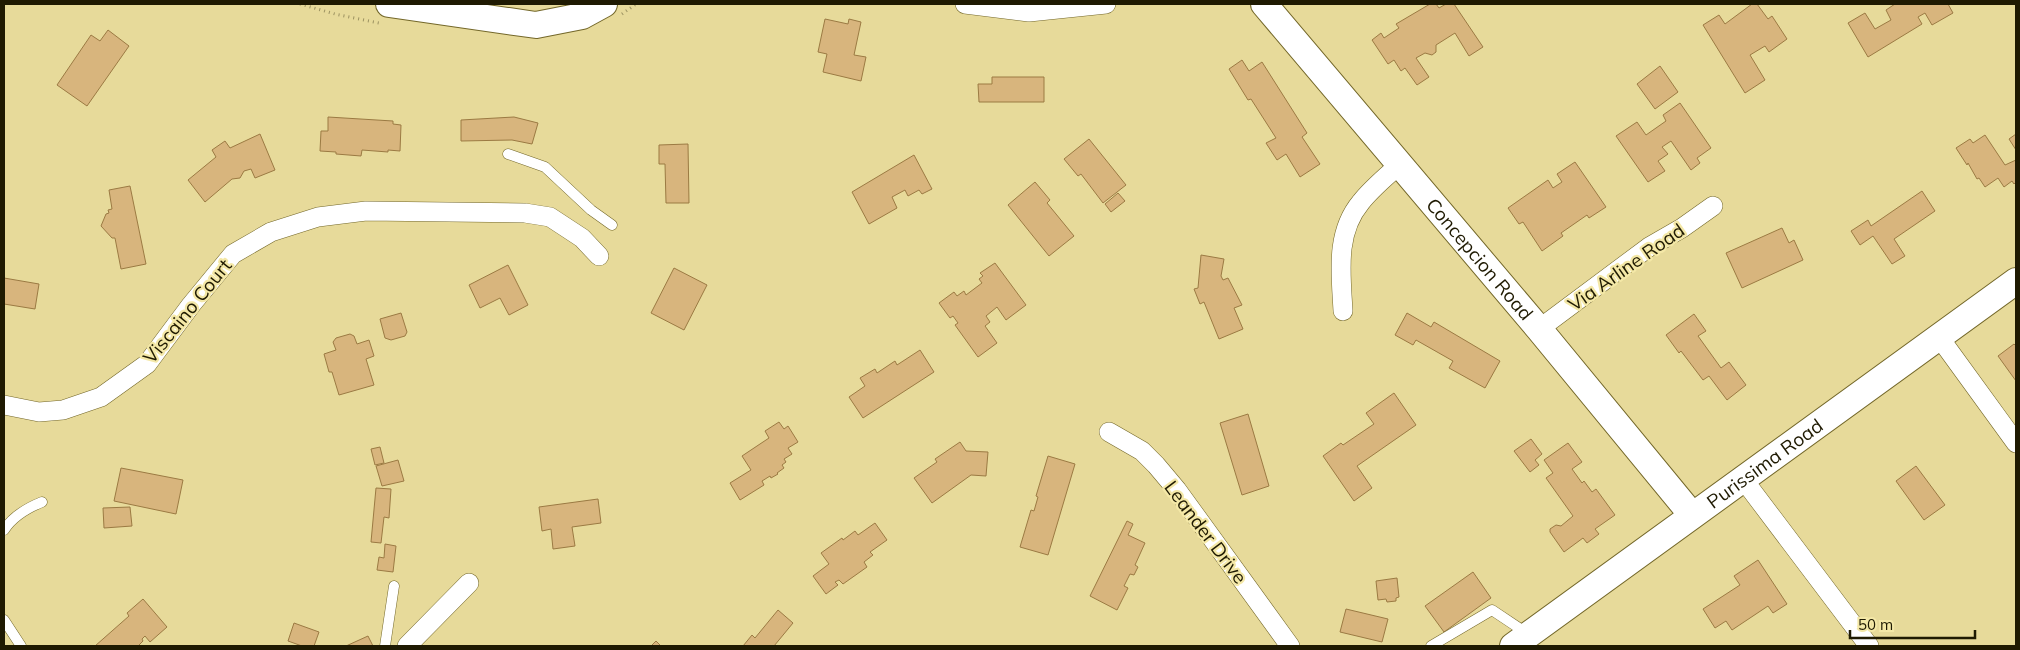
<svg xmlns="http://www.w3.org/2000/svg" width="2020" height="650" viewBox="0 0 2020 650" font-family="Mulish,sans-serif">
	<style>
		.building { fill: #d8b57d; stroke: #9b7a43 }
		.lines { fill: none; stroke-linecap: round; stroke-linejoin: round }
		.lane-casing { stroke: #736729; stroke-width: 11 }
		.street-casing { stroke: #736729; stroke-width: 20 }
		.secondary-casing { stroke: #736729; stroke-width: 28 }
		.path { stroke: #9c9261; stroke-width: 3; stroke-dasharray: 1 4; stroke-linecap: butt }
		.lane { stroke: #fff; stroke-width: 10 }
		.street { stroke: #fff; stroke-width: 19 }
		.secondary { stroke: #fff; stroke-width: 26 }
		.labels { text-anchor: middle; stroke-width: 4.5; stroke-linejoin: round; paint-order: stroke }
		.street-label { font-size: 19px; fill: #1f1a02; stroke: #f4e8a7 }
	</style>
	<rect width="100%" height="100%" fill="#e7da9a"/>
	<!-- building -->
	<path class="building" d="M1430,4H1436L1439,8L1446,4H1454L1483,47L1469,56L1455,33L1436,45V52L1432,55L1425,53L1416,58L1429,77L1417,85L1405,68L1401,71L1394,60L1388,64L1372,40L1381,33L1384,38L1399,28L1396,24Z
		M1752,4H1757L1768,19L1772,16L1787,39L1769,52L1765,46L1750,55L1765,80L1745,93L1703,25L1719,15L1725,24Z
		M1895,4H1948L1953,13L1932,25L1925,13L1918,17L1922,24L1868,57L1848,23L1865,13L1875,29L1891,20L1886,10Z
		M825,19L848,24L849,19L861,22L854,55L866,57L861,81L823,72L827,54L818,52Z
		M108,30L129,46L87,106L57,85L91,35L100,41Z
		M1242,60L1249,71L1262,62L1307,133L1302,137L1320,164L1300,177L1286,154L1277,160L1266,143L1276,138L1251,99L1248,100L1229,69Z
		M1660,66L1678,92L1655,109L1637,84Z
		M992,77H1044V102H979L978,84H992Z
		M1680,103L1711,148L1697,158L1700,163L1691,170L1671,141L1662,147L1668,154L1658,161L1665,171L1648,182L1616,136L1637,122L1646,135L1666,121L1663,115Z
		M328,117L393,121V124L401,125L400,151L388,150V152L362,150L361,156L336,154V152L320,151L321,131H328Z
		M514,117L538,123L532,144L512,140L461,141V120Z
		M260,134L275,170L255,178L251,169L244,171L240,178L232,179L205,202L188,180L216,157L212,150L225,141L230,148Z
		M2016,134V150L2009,139Z
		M1985,135L2005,165L2016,160V182L2014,184L2012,181L2004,187L1998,178L1985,187L1979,178L1977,179L1968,163L1967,165L1956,148L1970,139L1973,143Z
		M1089,139L1126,185L1103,203L1081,174L1078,176L1064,159Z
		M688,144L689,203H666L665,164H659V145Z
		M914,155L932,189L922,194L919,190L908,196L905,190L892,197L897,208L869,224L852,192Z
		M1575,162L1606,207L1589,218L1587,215L1561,233L1563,236L1542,251L1523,222L1519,224L1508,208L1548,180L1553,188L1562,182L1557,174Z
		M1035,182L1050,200L1047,203L1074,236L1049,256L1008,205Z
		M130,186L146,264L121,269L115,238H112L101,226L106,214L109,213L108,210L112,209L109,190Z
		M1922,191L1935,211L1894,239L1905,256L1892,264L1873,236L1860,245L1851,231L1868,220L1871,226Z
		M1118,193L1125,201L1111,212L1105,204Z
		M1782,228L1789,243L1794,240L1803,260L1742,288L1726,253Z
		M1201,255L1224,259L1221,276L1223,280L1228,278L1242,305L1234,308L1243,329L1219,339L1204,302L1200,304L1194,289L1198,288Z
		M995,263L1026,305L1006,320L997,307L986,316L990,322L985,326L997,343L978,357L955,325L958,323L953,316L950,318L939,303L954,292L957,296L964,291L966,295L982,283L979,279L983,276L980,273Z
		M508,265L528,305L509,315L500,298L480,308L469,285Z
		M674,268L707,285L684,330L651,313Z
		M4,278L39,284L35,309L4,304Z
		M401,313L407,332L405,336L391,340L385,338L380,319Z
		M1407,313L1431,327L1434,322L1500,361L1485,388L1449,368L1453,361L1416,340L1413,345L1395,335Z
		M1694,314L1706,331L1698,336L1721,368L1729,362L1746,385L1727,400L1709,376L1703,380L1681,351L1679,353L1666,335Z
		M350,334L354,336L357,344L369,340L374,356L366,359L374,385L339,395L332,372H329L324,354L336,350L333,342L336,338Z
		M2014,344L2016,346V381L1998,356Z
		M920,350L934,372L863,418L849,397L865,386L860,378L875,369L877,373L895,361L897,365Z
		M1394,393L1416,425L1357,466L1372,488L1354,501L1323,456L1341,443L1343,445L1374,424L1366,413Z
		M1248,414L1269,486L1242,495L1220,423Z
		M779,422L784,429L788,426L798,442L788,448L792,454L784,459L786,462L782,465L784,468L777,473L778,474L771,478L770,476L762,481L764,485L740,500L730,483L751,470L742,456L769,438L765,431Z
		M1531,439L1542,454L1535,460L1539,465L1530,472L1514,451Z
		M960,442L966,451L988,452L986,476L971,475L932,503L914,478L937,462L935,459Z
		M1568,443L1582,462L1572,469L1582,483L1584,481L1592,492L1596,489L1615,515L1595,529L1599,534L1587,543L1583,538L1564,552L1550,532V529L1556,525L1561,526L1573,516L1546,478L1553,473L1544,460Z
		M380,447L384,463L375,465L371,449Z
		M1048,456L1075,464L1048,555L1020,547L1031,510L1034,511L1038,497L1036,496Z
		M398,460L404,481L382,486L376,466Z
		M1916,466L1945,505L1924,520L1896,481Z
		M121,468L183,480L176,514L114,501Z
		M376,488L391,489L389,518L384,517L381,543L371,542Z
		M598,499L601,523L572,527L575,546L553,549L551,529L542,531L539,507Z
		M130,507L132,526L104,528L103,508Z
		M1127,521L1133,524L1128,535L1145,543L1135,565L1138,567L1134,575L1130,574L1124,586L1128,588L1117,610L1090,596Z
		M875,523L887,540L870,552L873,555L864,562L867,567L843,584L839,580L835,582L838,585L826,594L813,576L829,564L821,553L842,538L843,540L855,531L858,535Z
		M385,544L396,546L393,572L377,570L379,557L384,558Z
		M1758,560L1787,604L1773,613L1768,606L1732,630L1726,621L1715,628L1703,609L1740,585L1734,576Z
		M1473,572L1491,598L1444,632L1425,606Z
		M1397,578L1399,597L1396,598V601L1387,602L1386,599L1378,600L1376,581Z
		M143,599L167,627L150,642L145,636L142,639L143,641L138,646H95L129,616L127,613Z
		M1346,609L1388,619L1382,642L1340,632Z
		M778,610L793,623L774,646H743L752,635L755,638Z
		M294,623L319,632L314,646H302L288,641Z
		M368,636L373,646H346Z
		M656,641L661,646H651Z"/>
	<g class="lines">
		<defs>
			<path id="lane" d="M508,154L545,167L591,210L612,225
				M4,530C13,516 27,508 42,502
				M4,620L21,646
				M385,646L394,586
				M1431,646L1492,610L1528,634"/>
			<path id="street" d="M965,4L1029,12L1106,4
				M1343,311C1341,273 1335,233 1361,202C1372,188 1387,176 1400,164
				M1539,329L1649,247L1682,228L1713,206
				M1939,337L2016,443
				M4,405L39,412L63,410L101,397L147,364L191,305L233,254L271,232L318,217L366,211L525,213L550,217L582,238L599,256
				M1109,432L1142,451L1156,465L1177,490L1290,646
				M1743,479L1869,646
				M407,646L469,583"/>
			<g id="secondary">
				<path d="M389,4L536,25L582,16L604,4"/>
				<path id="s1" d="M1264,4L1539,329L1692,515"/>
				<path id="s2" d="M1513,646L2016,281"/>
			</g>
		</defs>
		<!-- lane casing -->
		<use href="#lane" class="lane-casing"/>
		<!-- street casing -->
		<use href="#street" class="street-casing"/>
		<!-- secondary casing -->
		<use href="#secondary" class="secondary-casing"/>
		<!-- path -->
		<path class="path" d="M300,4L335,14L379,23
			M622,14L636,4"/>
		<!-- lane -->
		<use href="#lane" class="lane"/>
		<!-- street -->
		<use href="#street" class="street"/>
		<!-- secondary -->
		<use href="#secondary" class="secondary"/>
	</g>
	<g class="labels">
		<!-- street labels -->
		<g class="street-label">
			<text dy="7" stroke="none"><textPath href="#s1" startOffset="334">Concepcion Road</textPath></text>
			<text transform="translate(1626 267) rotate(-35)" y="7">Via Arline Road</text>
			<text transform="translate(187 311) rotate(-51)" y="7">Viscaino Court</text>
			<text dy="7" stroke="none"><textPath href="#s2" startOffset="311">Purissima Road</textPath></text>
			<text transform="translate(1206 532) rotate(53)" y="7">Leander Drive</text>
		</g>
	</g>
	<!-- border -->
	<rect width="2020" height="650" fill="none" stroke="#1f1a02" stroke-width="10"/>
	<!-- scale -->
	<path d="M1850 630v8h125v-8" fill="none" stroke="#1f1a02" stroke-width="2.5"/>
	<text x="1858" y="630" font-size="15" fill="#1f1a02" stroke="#f4e8a7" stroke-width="4" paint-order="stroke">50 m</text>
</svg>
